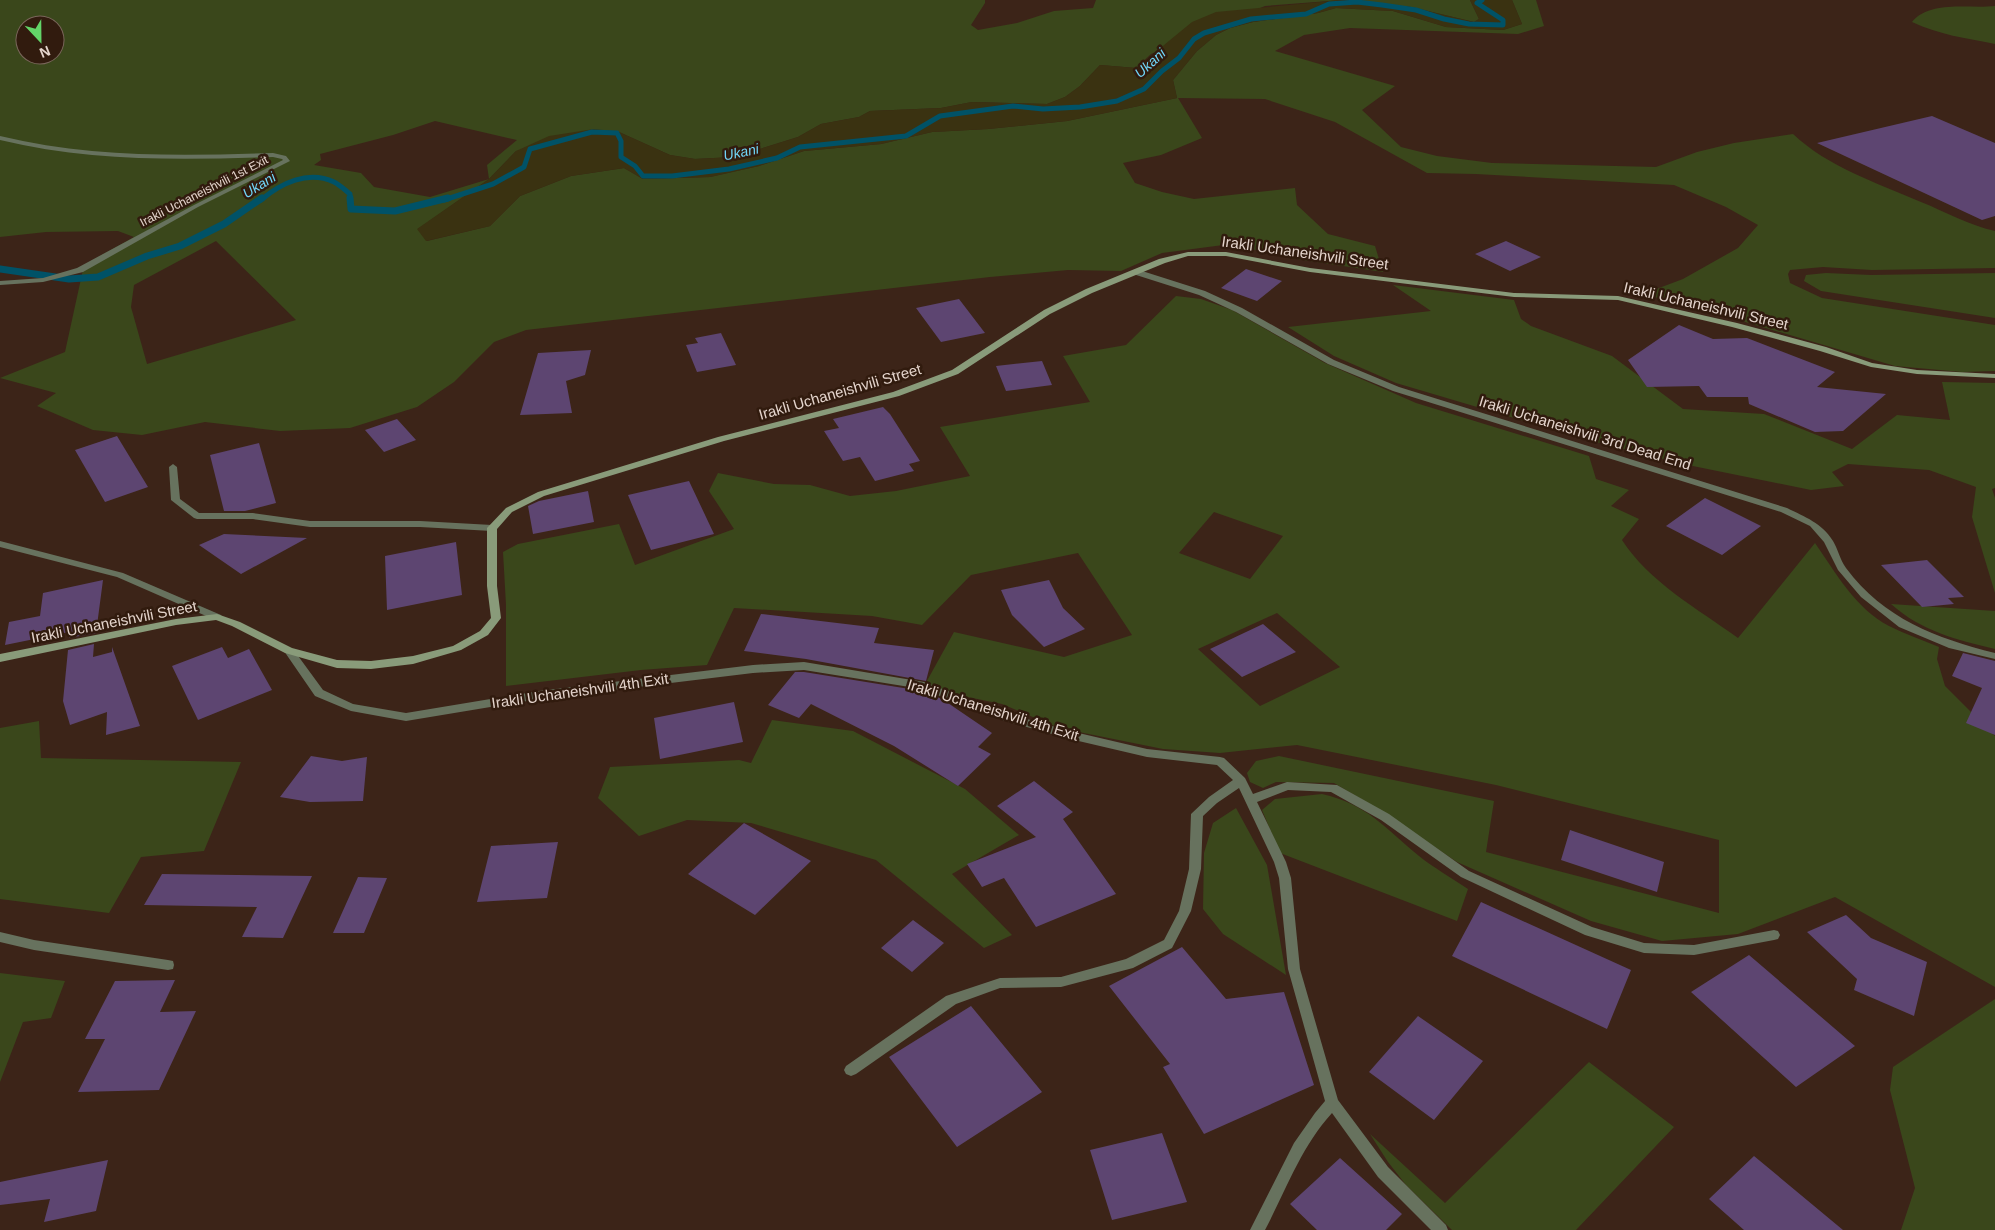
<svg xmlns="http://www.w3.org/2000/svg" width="1995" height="1230" viewBox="0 0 1995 1230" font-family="Helvetica,sans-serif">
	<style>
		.green { fill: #3a471b; fill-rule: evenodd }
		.sand { fill: #3a3211 }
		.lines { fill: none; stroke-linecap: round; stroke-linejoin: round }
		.stream-far1 { stroke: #005267; stroke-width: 5 }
		.stream { stroke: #005267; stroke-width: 7 }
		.building { fill: #5d4571 }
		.street { fill: #67725e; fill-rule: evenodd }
		.secondary { fill: #899b7a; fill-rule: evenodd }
		.labels { text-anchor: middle; stroke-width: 5; stroke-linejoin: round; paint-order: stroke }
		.far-street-label { font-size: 12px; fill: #e4d4cc; stroke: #311b0e }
		.far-water-label { font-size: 14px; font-style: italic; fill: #71d5f8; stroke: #311b0e }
		.street-label { font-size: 15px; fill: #e4d4cc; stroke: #311b0e }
	</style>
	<rect width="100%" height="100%" fill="#3c2418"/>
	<!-- green -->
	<path class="green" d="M0,0H985V3L971,25L978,30L1017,23L1054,11L1093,8L1096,0H1470L1479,19L1474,22L1411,7L1357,1L1342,0L1265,6L1151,54L1136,68L1100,65L1080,86L1065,97L1047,104L972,102L941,108L870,111L859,117L821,124L798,137L734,157L695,159L670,155L619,132L516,151L489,179L418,229L427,241L490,226L520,196L571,176L624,168L643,179L710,177L759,166L804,151L881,144L932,132L988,129L1067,121L1177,98L1173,80L1197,51L1216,35L1230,28L1253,22L1318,13L1336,8L1393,11L1446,27L1503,30L1522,24L1512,0H1536L1544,26L1518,34L1350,28L1304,35L1275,51L1395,86L1362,110L1401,147L1437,156L1492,163L1656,167L1697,152L1734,143L1793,134C1828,167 1877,183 1921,202C1946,212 1968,225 1995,231V268L1872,270L1823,267L1790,270L1788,274L1790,283L1822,298L1995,325V371L1962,372L1895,366L1715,313L1643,294L1683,279L1738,248L1758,225L1726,207L1674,185L1476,174L1427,173L1335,122L1265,99L1178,98L1202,138L1161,155L1123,163L1135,183L1162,192L1194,199L1295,188L1297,205L1328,234L1375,246L1383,272L1290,258L1231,244L1162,253L1121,271L1068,270L990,277L526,330L494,342L454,382L417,407L350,428L280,431L205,422L142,435L93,430L37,406L56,393L0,378L65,352L84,265L134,237L118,231L46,232L0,237ZM25,25H55V55H25ZM435,121L517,140L487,165L489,179L430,197L374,187L361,173L314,165L321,160L320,154L393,135ZM216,241L296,320L147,364L131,307L134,285Z
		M1995,6V44C1965,38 1940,35 1912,22C1930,0 1969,9 1995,6Z
		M1826,273L1871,275L1995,273V318L1821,291L1804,281L1806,275Z
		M1393,285L1514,300L1521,319L1531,326L1612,356L1683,409L1764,414L1852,449L1897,415L1950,420L1942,382L1995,383V488L1992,489L1995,498V593L1972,517L1976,487L1929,470L1848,464L1832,472L1844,486L1811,490L1683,464L1588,440L1396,383L1334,356L1288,327L1431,311Z
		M1176,296L1201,299L1232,310L1325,363L1416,403L1589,456L1596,479L1629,490L1611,506L1639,519L1622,540C1649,582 1698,609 1738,638L1815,543C1836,573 1855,608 1889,626C1905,634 1923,640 1939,647L1937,659L1945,686L1995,736V987L1835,897L1738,934L1662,941L1591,921L1457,862L1383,812L1334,783L1276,782L1263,788L1250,782L1247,773L1256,761L1279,756L1494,801L1486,852L1719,913V840L1496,785L1297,745L1220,753L1163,749L1059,728L1002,704L923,688L954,632L1064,657L1132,635L1078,553L971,575L922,625L872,616L734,608L707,665L641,670L506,686V605L503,552L518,544L619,524L635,565L734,529L709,491L718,473L774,484L810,485L850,496L896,491L970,476L940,427L1090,402L1063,356L1126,345ZM1214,512L1283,536L1250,579L1179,553ZM1277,613L1340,667L1260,706L1198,649Z
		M1891,604L1995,611V649C1957,640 1921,631 1891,604Z
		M772,720L853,731L965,789L1019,835L952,874L1012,935L984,948L876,860L751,823L687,820L639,836L598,798L610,767L739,760L751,763Z
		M39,721L41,758L241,762L204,851L141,857L109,913L0,899V728Z
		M1322,794C1367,804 1385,828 1419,856C1434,868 1452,878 1468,889L1457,921L1280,853L1262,810L1275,799Z
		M1236,808L1267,865L1286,975L1223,934L1203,909L1204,853L1213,823Z
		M0,973L65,981L51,1018L23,1022L0,1082Z
		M1995,999V1230H1901L1915,1188L1890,1090L1893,1067Z
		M1589,1062L1674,1127L1576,1230H1452L1406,1185L1388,1162L1370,1134L1445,1203Z"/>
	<!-- sand -->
	<path class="sand" d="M1342,0L1411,7L1474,22L1479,19L1470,0H1512L1522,24L1503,30L1446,27L1393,11L1336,8L1318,13L1253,22L1230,28L1216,35L1197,51L1173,80L1177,98L1067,121L988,129L932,132L881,144L804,151L759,166L710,177L643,179L624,168L571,176L520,196L490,226L426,241L417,229L489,179L516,151L549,136L594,129L619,132L670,155L695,159L734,157L798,137L821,124L859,117L870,111L941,108L972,102L1047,104L1065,97L1080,86L1100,65L1136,68L1192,22L1216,12Z"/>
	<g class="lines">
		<!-- stream-far1 -->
		<path class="stream-far1" d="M261,200C281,183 308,170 334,182C340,185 345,190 350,194V200
			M444,200L493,184L524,167L530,149L592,132L617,133L621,141V157L635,166L643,176H672L729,169L777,158L800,147L906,136L940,116L1013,106L1043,109L1080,107L1117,101L1144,89L1162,71L1179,58L1194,39L1204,33L1251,19L1306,14L1329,4L1357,2L1382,5L1416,10L1444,19L1469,24L1503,25V20L1477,3L1482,0"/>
		<!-- stream -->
		<path class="stream" d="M350,198L351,209L395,211L448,198
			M0,269L69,279L98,277L147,256L180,246L224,224L262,198"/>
	</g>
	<!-- building -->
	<path class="building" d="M1932,116L1995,143V216L1982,220L1817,143Z
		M1506,241L1541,257L1510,271L1475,254Z
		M1246,269L1282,281L1257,301L1221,288Z
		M959,299L985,333L941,342L916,308Z
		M1679,325L1713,339L1747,338L1835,372L1817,387L1886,394L1843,431L1815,432L1749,404L1748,397H1707L1699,386L1647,387L1628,360Z
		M721,333L736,365L697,372L686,345L698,343L695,338Z
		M591,350L585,375L566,381L572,413L520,415L538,353Z
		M1042,361L1052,385L1006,391L996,366Z
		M883,407L890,414L920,461L909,464L914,471L875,481L860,457L843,461L824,431L839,428L833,419Z
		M397,419L416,440L384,452L365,430Z
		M117,436L148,487L105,502L75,450Z
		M259,443L276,503L245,511H224L210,455Z
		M689,481L714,534L651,550L628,495Z
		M588,491L594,522L533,534L528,506L539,501Z
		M1705,498L1761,526L1722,555L1666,526Z
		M224,534L307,538L241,574L199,545Z
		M456,542L462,595L387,610L385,556Z
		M1927,560L1964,597L1948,598L1954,604L1922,607L1881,565Z
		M103,580L96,633L69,638V632L5,645L9,622L40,616L43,593Z
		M1049,580L1063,608L1085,629L1044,647L1012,615L1001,590Z
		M761,614L879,628L874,643L934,650L926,681L806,659L744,651Z
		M1263,624L1296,652L1242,677L1210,649Z
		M94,644L93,657L112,652V647L140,726L106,735L107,712L70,725L63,701L68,650Z
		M222,647L228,658L249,649L272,690L198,720L172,666Z
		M1963,653L1995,661V735L1966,723L1982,688L1952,676Z
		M795,672H804L922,691L942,699L992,733L978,747L991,754L958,786L894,746L811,704L799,718L768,705Z
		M734,702L743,742L660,759L654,718Z
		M311,756L342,761L367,757L363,801L310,802L280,797Z
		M1034,781L1073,812L1063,819L1116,894L1036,927L1004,878L982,887L967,864L1036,837L997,806Z
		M744,823L811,861L755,915L688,874Z
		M1570,830L1664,862L1657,892L1561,860Z
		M558,842L547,898L477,902L491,846Z
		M162,874L312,876L283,938L242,937L257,907L144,905Z
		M358,877L387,878L364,933H333Z
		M1481,902L1631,970L1607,1029L1452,956Z
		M1846,915L1871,938L1927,962L1914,1016L1854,990L1857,979L1807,932Z
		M913,920L944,943L912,972L881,948Z
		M1182,947L1226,999L1284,992L1314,1085L1204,1134L1163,1067L1170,1064L1109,986Z
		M1749,955L1855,1046L1796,1087L1691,992Z
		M175,980L160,1012L196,1011L159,1090L78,1092L105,1039H85L115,981Z
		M971,1006L1042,1092L957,1147L889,1057Z
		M1418,1016L1483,1061L1434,1120L1369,1072Z
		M1162,1133L1187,1202L1112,1220L1090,1150Z
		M1754,1156L1843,1230H1744L1709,1199Z
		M1340,1158L1402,1214L1386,1230H1317L1290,1204Z
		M108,1160L96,1211L44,1222L50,1199L0,1205V1182Z"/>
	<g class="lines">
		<!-- street -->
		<path class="street" d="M0,136C90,158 181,156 273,153L286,156L290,161L198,207L83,272L43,282L0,285V281L43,278L77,268L194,205L283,160L282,159L273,157C181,160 90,162 0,140Z
			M1133,270H1139L1205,291L1242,308L1334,360L1399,387L1787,508C1805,517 1822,523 1833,541C1838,549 1840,560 1846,568C1884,619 1936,638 1995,653V659L1949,648L1899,627L1861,597L1838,570L1824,542L1810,526L1781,512L1393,391L1328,364L1236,312L1199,295L1133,274Z
			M173,464L177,467L180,499L199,513H253L310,521H420L492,525L497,528L492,531L420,527H310L253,519H197L194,518L171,500L169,467Z
			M0,541L123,573L221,615L222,617L221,619H213L117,577L0,547Z
			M289,648L293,649L323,690L353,704L406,713L539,691L753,665L804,662L924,682L1009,714L1070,731L1147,749L1220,757L1224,758L1245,778L1253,794L1287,782L1337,785L1389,814L1469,871L1592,927L1644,943L1694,945L1774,930L1778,931L1780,935L1778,939L1774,940L1694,955L1644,953L1585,935L1461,877L1381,820L1331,792L1288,790L1257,802L1286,862L1291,878L1300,969L1338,1100L1388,1167L1446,1225L1448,1230H1431L1378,1177L1332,1113C1301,1147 1286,1190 1265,1230H1250L1294,1143L1315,1113L1325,1101L1288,969L1279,878L1274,862L1239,788L1217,803L1203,816L1201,869L1191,911L1172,948L1133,968L1061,987L1000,988L956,1004L856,1074L851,1076L846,1074L844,1070L846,1066L946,996L1000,978L1061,977L1126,959L1164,940L1179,911L1189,869L1191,814L1209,797L1233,780L1217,765L1147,757L1070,739L1002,720L922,689L804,670L753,673L539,699L406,721L351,711L315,696L284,651Z
			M0,932L34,940L168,960L173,961L174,965L173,969L168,970L34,950L0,942Z"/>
		<!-- secondary -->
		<path class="secondary" d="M1188,252H1226L1310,268L1514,293L1618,296L1737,323L1826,347L1872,363L1917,370L1995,374V378L1917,374L1871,367L1820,351L1732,327L1618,300L1514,297L1310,272L1226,256H1188L1165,263L1092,293L1050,314L958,374L899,396L724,441L544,496L512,512L497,529V586L501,618L488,635L461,650L413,664L371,669L337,668L285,653L232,626L216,620L176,625L0,662V654L176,619L217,614L240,622L292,648L337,660L371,661L413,656L453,646L480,631L491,618L487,586V528L506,508L538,492L718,437L893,392L952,370L1044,310L1086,289L1159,259Z"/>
	</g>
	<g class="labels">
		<!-- far-street labels -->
		<g class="far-street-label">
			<text transform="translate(204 191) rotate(-27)" y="4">Irakli Uchaneishvili 1st Exit</text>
		</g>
		<!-- far-water labels -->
		<g class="far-water-label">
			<text transform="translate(1150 63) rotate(-42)" y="5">Ukani</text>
			<text transform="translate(741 152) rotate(-12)" y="5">Ukani</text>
			<text transform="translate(259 185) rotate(-32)" y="5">Ukani</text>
		</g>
		<!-- street labels -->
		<g class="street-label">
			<text transform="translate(1305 253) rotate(8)" y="5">Irakli Uchaneishvili Street</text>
			<text transform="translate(1706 306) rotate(13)" y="5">Irakli Uchaneishvili Street</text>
			<text transform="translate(840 392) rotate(-16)" y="5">Irakli Uchaneishvili Street</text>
			<text transform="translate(1585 433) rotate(17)" y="5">Irakli Uchaneishvili 3rd Dead End</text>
			<text transform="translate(114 622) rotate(-11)" y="5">Irakli Uchaneishvili Street</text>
			<text transform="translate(580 691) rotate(-8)" y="5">Irakli Uchaneishvili 4th Exit</text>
			<text transform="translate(993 710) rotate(17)" y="5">Irakli Uchaneishvili 4th Exit</text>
		</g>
	</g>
	<!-- north arrow -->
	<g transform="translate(40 40) rotate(158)"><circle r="24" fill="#311b0e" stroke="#79655a"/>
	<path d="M0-4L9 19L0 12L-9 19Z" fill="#63d468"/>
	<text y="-8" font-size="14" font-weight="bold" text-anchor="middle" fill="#e4d4cc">N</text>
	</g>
</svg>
